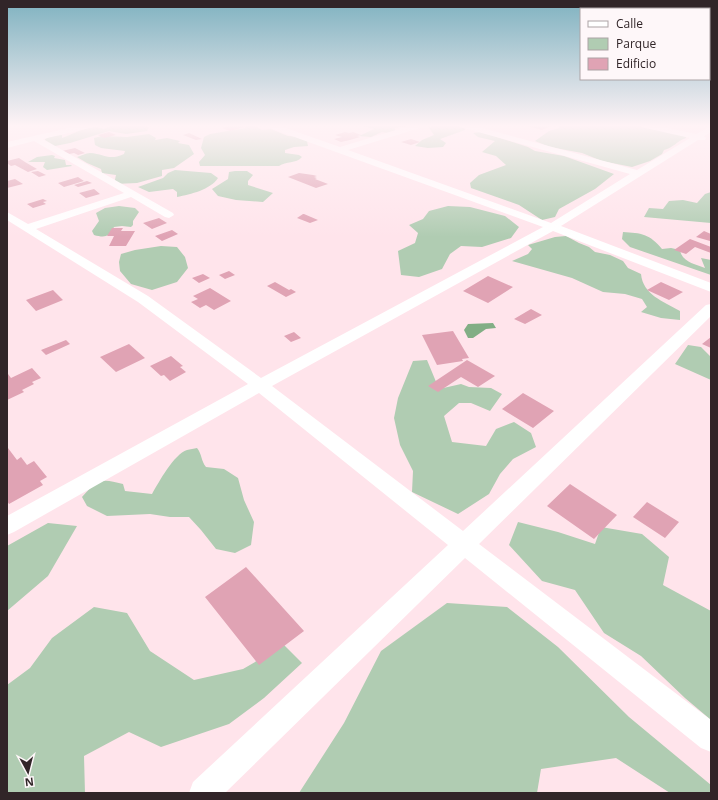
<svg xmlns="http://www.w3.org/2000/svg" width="718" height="800" viewBox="0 0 718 800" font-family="'Open Sans',sans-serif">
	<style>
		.green { fill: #b0ccb2 }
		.water { fill: #82ae85 }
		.building { fill: #e0a3b4 }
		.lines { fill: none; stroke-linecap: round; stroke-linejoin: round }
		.street { fill: #fff; fill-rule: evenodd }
	</style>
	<rect width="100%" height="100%" fill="#ffe4eb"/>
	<!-- green -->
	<path class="green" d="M113,125H139L149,127L147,131L126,134L109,131L70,143L50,147L46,145L45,139L51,136L62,135V138C76,133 89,123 104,129Z
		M247,125H253L262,130L271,129L288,136L300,137L307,141L308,146L294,147L285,150V153L299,155L302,157C296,164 286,161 279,166H200L199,162L205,155L201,148L204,137L210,134L245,128Z
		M364,125H411L395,128V131L388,133L382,132L371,137L359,136L374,129L363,126Z
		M433,125H464L465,130L440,139L446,143L443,147L428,148L415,146L422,140L434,135L429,128Z
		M559,125H638L685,136L686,138C677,141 673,148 664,150L662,154L650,161L632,167L602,161L582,153L550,147L535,141L549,131L559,128Z
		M481,132L528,147L535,151L564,156L614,174L595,189L559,209L555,217L542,220L519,205L471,188L470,183L479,175L506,165L496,156L482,152L495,141L478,137L473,133Z
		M149,134L156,138L155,140L167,138L180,141L178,143L189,145L194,154L174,168L162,170V176L137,183L114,184L116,175L102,173L101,169L87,163L77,157C81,156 86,153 90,153C105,154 108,161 124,154L125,151L101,148L95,145L94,138L102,136L127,137Z
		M52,155L55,156L54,158L65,160L66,165H71L72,166L47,170L43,167L45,162H28L37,157Z
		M175,170L211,173L218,178C210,190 191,194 177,197V192L173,189L149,192L138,187L163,178L168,173Z
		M235,171H247L253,175L248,181V185L273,193L263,202L236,200L218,196L212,189L228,179L229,172Z
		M711,192V223L644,217L649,208L663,209L669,201L683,200L697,203L705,194Z
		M119,206L135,208L139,212L133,221V225L131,227L122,226L114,227C109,237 105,238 94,235L92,231L99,221L96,213L105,208Z
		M448,206L470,207L505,216L519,227L511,238L482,247L461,246L450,254L442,269L419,277L401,275L398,251L415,243L418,233L409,225L423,219L429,211Z
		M623,232C641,233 650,234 662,249L671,248L680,250C682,262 695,264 705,268L701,258L711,260V275L630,247L622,239Z
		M566,236L579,243L589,247L595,252L610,255L623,261L628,268L641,274C643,295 663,301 680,311V320L661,318L641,312L647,307L642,299L625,294L603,292L572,278L512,261L528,254L532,249L528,245L555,237Z
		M161,246L177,247L185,257L188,268L177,282L152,290L131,284L120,271L119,262L121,254L135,250Z
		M688,345L701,347L711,357V380L675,364Z
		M427,360L439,389L461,384L469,387L491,388L502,394L490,411L471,403H459L444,416L452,442L486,446L496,429L514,422L531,433L536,447L513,459L500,474L489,494L458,514L412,492L413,471L400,445L394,418L398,398L413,361Z
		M197,448C202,454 201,461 206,467L224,469L238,478L244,500L254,522L251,545L235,553L216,549L201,530L189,517H170L150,514L107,516L87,506L82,497C98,479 101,478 123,484L125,491L152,494C159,482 174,454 187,450C190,449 194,449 197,448Z
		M518,522L558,532L595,544L601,527L642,534L669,557L663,585L711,611V720L685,698L641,656L604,633L575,590L542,581L509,545Z
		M48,523L77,526L48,576L7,611V546Z
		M447,603L507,607L558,647L629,717L711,785V793H670L616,758L541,769L537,793H299L344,723L381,651Z
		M94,607L127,613L150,651L194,680L243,669L284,645L302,663L264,698L229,724L161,747L129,732L84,756L85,793H7V685L30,668L52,638Z"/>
	<!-- water -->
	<path class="water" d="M493,323L496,328L486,329L473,338H468L464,330L468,324Z"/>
	<!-- building -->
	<path class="building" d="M227,125H240L245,127L230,131L222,128L230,126Z
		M529,125H547L551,126L542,130L527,126Z
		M109,132L116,135L104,138L98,135Z
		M345,132L349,133L353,132L361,135L357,136L360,137L350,140L341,142L334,139L342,137L335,135Z
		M189,133L202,139L196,140L183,135Z
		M411,139L420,142L411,145L401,142Z
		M75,148L85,153L78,155L74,153L69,154L62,151Z
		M19,158L25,162L37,169L28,172L15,165L11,166L7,163V161Z
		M38,171L46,175L39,177L31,172Z
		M299,173L313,175L317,176L314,177L317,178L315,179L328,184L316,188L288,177Z
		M78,177L84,181L64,187L58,183Z
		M15,179L23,184L7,188V181Z
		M87,181L92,183L78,187L74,185Z
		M94,189L100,194L86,198L79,193Z
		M43,199L47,201L43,202L46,204L33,208L27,204Z
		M303,214H304L318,220L310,223L297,218Z
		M159,218L167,223L152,229L143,223Z
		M112,228H123L121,231H135L126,246H109L114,236H107Z
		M172,230L178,234L162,241L155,236Z
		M704,231L711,234V240L710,241L696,237Z
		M690,239L711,247V253L695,247L686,254L674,250Z
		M229,271L235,275L225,279L219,275Z
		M203,274L210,278L199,283L192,278Z
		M488,276L513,287L488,303L463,291Z
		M275,282L289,290L291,289L296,292L286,297L267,286Z
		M661,282L683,292L669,300L647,290Z
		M210,288L231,301L214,310L206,305L200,308L191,302L198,299L193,296Z
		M53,290L63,300L36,311L26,300Z
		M531,309L542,315L525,324L514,319Z
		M453,331L469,358L462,359L463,361L437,365L422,335Z
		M294,332L301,338L291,342L284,336Z
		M711,337V348L702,344Z
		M66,340L70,344L46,355L41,350Z
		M129,344L145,358L116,372L100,357Z
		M171,356L183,366L180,367L186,372L170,381L164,375L161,376L150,366Z
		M467,360L495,376L478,387L461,377L438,392L428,386Z
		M32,368L41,378L32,382L34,384L22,390L24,392L7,400V375L8,374L11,378Z
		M523,393L554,411L533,428L502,409Z
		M7,448H8L17,460L21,457L27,465L34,461L47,477L40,481L43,485L9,504L7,501Z
		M570,484L617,515L594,539L547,506Z
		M647,502L679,522L665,538L633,517Z
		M246,567L304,631L259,665L205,597Z"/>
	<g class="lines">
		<!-- street -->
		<path class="street" d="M82,125H95L94,127L43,139L173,213L174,215L169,218L165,217L131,197L36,229L148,296L261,378L543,227L267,127L266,125H277L340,147L412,125H424L423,127L348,150L551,223L630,174L460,127L459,125H471L637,170L690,138L641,127L640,125H654L696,134L711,126V132L704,136L706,138L705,140H698L561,226L711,283V292L553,231L272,386L463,531L706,305L711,304V316L479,544L711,720V752L701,748L465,558L225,793H189L193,782L448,545L259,393L14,532L7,535V516L248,384L138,302L7,220V212L28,224L124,193L34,141L7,148V142Z"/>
	</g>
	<!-- sky -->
	<linearGradient id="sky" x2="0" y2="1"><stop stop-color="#7fb2c0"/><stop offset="0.53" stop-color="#fff3f6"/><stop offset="1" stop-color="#fff3f6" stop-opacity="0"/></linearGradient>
	<rect width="718" height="237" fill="url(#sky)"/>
	<!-- border -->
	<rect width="718" height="800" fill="none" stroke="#312528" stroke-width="16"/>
	<!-- legend -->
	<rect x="580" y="8" width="130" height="72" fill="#fef7f9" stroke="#aca3a5"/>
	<rect x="588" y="21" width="20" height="6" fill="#ffffff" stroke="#aca3a5"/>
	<text x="616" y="28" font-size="12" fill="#312528">Calle</text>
	<rect x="588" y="38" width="20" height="12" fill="#b0ccb2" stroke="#aca3a5"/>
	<text x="616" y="48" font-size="12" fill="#312528">Parque</text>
	<rect x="588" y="58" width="20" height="12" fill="#e0a3b4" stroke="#aca3a5"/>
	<text x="616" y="68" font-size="12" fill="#312528">Edificio</text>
	<!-- north arrow -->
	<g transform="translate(28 772) rotate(173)" stroke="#fef7f9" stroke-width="3" paint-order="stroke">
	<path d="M0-3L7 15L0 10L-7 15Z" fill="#312528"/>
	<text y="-6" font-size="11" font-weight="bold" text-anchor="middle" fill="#312528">N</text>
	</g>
</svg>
